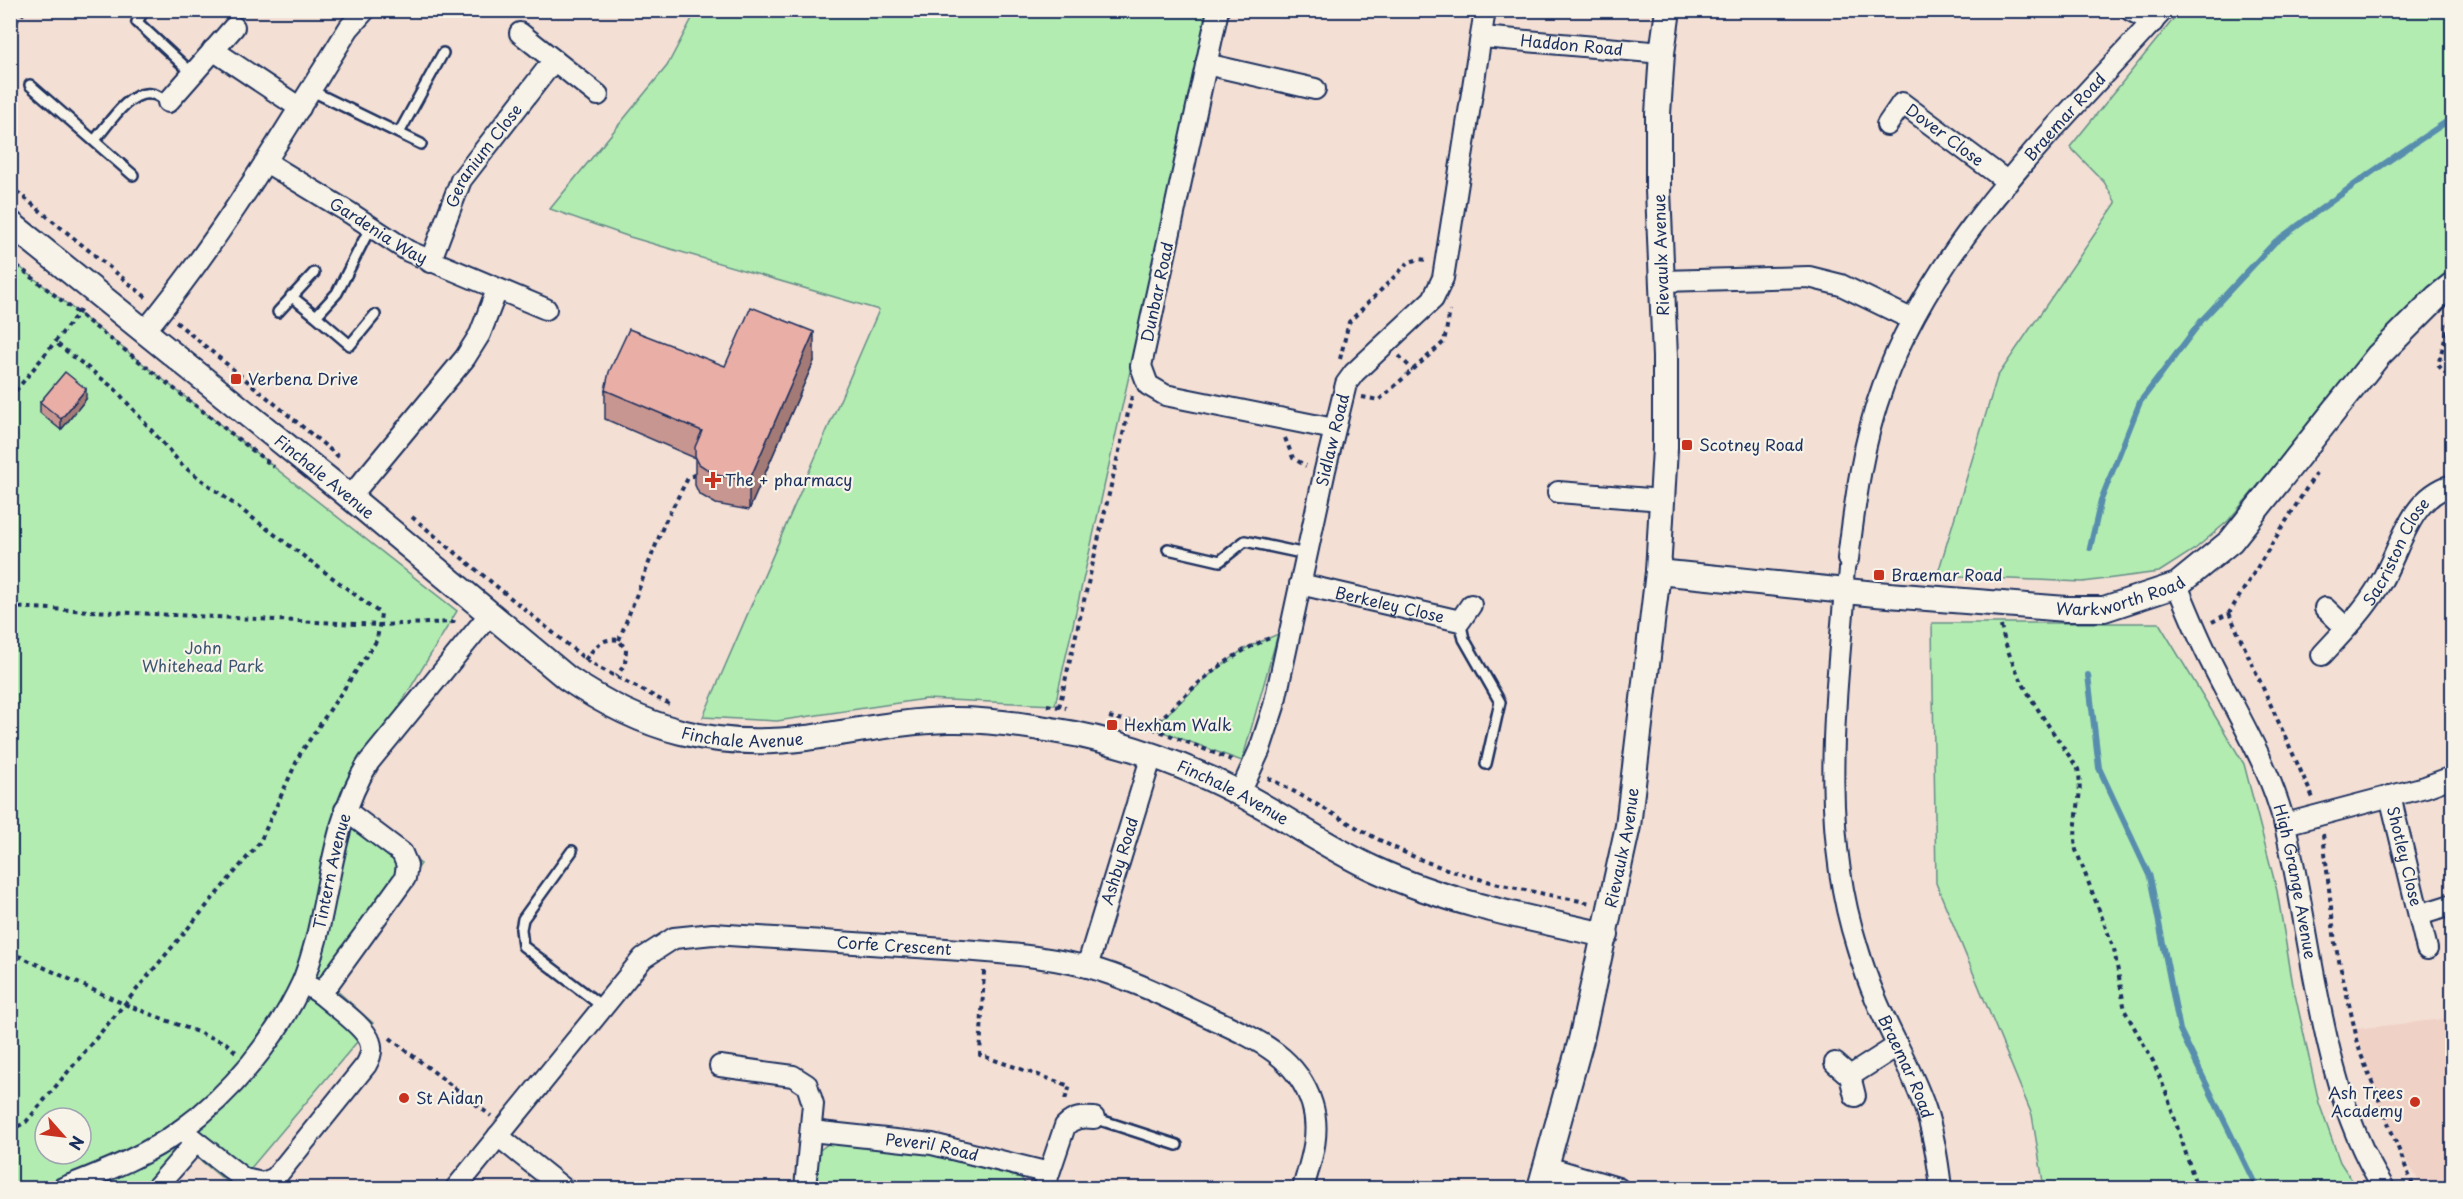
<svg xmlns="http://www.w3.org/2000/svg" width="2463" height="1199" viewBox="0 0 2463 1199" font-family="'Playpen Sans',sans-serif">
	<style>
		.built { fill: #f0d1c6 }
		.green { fill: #b2ecb1; stroke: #668e88; stroke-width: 1.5; fill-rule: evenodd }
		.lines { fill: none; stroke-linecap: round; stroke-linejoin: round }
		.stream { stroke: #598ead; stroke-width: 6 }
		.service-casing { stroke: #1b2f5e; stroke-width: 14 }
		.pedestrian-casing { stroke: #1b2f5e; stroke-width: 18 }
		.minor-casing { stroke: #1b2f5e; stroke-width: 24 }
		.tertiary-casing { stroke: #1b2f5e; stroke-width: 28 }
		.path { stroke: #1b2f5e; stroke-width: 4; stroke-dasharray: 4.5 4.5; stroke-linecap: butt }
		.service { stroke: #f7f3e8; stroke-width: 9 }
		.pedestrian { stroke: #f7f3e8; stroke-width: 14 }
		.minor { stroke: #f7f3e8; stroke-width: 20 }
		.tertiary { stroke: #f7f3e8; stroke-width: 24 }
		.wall { fill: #c89690; stroke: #1b2f5e; stroke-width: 1.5 }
		.shaded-wall { fill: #a37a75; stroke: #1b2f5e; stroke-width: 1.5 }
		.building { fill: #e9afa7; stroke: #1b2f5e; stroke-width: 1.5 }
		.poi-dot { fill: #c8321e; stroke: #f7f3e8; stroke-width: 2 }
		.labels { text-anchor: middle; stroke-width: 4.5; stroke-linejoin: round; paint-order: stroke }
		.street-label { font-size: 16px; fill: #1b2f5e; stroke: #f7f3e8 }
		.poi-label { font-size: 16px; fill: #1b2f5e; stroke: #f7f3e8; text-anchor: start }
		.park-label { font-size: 16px; fill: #39556f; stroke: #f7f3e8 }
	</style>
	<rect width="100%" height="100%" fill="#f3dfd4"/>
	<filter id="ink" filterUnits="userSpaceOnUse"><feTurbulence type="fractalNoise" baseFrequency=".0167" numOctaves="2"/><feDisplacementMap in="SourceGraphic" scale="12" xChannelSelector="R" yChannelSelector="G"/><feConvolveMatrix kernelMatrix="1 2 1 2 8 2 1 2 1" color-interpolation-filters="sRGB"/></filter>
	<g filter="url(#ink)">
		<!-- built -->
		<path class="built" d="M2452,1018V1188H2423L2403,1155L2381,1111L2356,1029Z"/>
		<!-- green -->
		<path class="green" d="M696,11H1211L1055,705L925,699L777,721L703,717L879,310L630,237L550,209L667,66Z
			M2180,11H2452V271L2398,318L2228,521L2195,549L2159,572L2083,582L1937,576L1997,377L2116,203L2104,182L2070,147Z
			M11,260L457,611L342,801L345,810L421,864L333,987L373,1023L234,1188L194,1155L162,1188H11ZM45,1118H81V1154H45Z
			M1932,623H2159L2244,764L2277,891L2293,985L2319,1103L2340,1162L2357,1188H2044L2032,1115L1936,883Z
			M1278,634L1242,761L1152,728L1212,673L1244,649Z
			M832,1141L921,1151L1017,1172L1028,1188H812L816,1153Z"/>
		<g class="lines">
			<!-- stream -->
			<path class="stream" d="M2090,548L2101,500L2140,402L2202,320L2275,242L2372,172L2452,118
				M2088,675L2099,768L2150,877L2180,1030L2257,1188"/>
			<defs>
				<path id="service" d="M144,10L137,22L193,74
					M30,85L94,141C107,127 128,90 151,94C156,94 163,99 168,102
					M310,90L421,144
					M399,133L443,53
					M94,141L133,175
					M371,226L337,293L316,316L350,345L375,315
					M291,296L316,316
					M278,312L314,273
					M1168,549L1220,561L1245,541L1306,554
					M1460,621L1464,639L1500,702L1486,764
					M572,851L523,919L521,929L523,946L603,1007
					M1094,1118L1177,1145"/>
				<path id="pedestrian" d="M1845,590L1848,559"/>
				<g id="minor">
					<path d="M1218,10L1141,366L1148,385L1165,395L1334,429"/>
					<path d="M2130,10L2153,22"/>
					<path d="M520,33L598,95"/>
					<path id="s1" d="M1482,37L1662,53"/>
					<path d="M213,50L300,108"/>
					<path d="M1206,64L1315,89"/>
					<path d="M168,102L234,27"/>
					<path id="s2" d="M1887,125L1902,103L2008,182"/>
					<path id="s3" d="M266,162L350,213L408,251L546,309"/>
					<path id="s4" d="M430,262L461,180L554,60"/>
					<path d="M1663,281L1809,277L1841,285L1911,319"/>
					<path d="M144,332C222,238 284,132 349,28L365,10"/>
					<path d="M1558,492L1663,500"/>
					<path d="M350,497L465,358L480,334L497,290"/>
					<path id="s5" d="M1848,559C1855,502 1863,440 1883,386C1935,240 2061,123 2163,10"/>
					<path id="s6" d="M1300,584L1460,621L1471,605"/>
					<path id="s7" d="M2177,585C2188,612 2199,639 2212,664C2238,716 2271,769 2285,826C2313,940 2320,1089 2384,1188"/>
					<path id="s8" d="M1845,590C1835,707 1820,831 1857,946C1862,963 1868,981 1875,997C1890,1034 1912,1070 1925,1108C1934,1134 1938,1162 1941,1188"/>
					<path d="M2325,608L2346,628"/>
					<path id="s9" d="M2322,655C2342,633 2363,612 2378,587C2401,551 2407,499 2452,485"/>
					<path id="s10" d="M1240,793L1260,749L1274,706L1325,470L1346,384L1354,373L1433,299L1443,278L1485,10"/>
					<path id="s11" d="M2390,796L2427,949"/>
					<path d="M2285,824L2425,787L2452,777"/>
					<path d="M2419,915L2448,906"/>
					<path id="s12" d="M1087,967L1152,755"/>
					<path d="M312,988L321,994L405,878L407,865L402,853L345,810"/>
					<path d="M1835,1063L1850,1076L1855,1096"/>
					<path d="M720,1066L793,1076L807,1085L813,1104L805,1188"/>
					<path d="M1850,1076L1897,1046"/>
					<path d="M181,1130L244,1179L263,1183L275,1178L366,1065C370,1058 373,1050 370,1042C365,1026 334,1006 321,994"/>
					<path id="s13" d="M811,1131L932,1144L1049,1173"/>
					<path d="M498,1136L563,1188"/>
					<path d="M1547,1167L1618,1188"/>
					<path id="s14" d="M63,1188C103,1172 146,1156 181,1130C231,1094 276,1039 302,983C308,970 312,954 316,940C331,879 335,816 369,762L489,615"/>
					<path d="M156,1188L195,1143"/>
					<path id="s15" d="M456,1188L643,958L674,938L713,934C781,938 849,943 917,947C974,951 1032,953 1088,967C1132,979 1172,1000 1213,1019C1256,1039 1297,1056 1312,1104C1321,1133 1311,1161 1303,1188"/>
					<path d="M1044,1188L1065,1126C1074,1117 1082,1117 1094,1118"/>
				</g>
				<g id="tertiary">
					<path id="s16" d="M10,223L350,497L567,678C643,730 715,750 806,738C853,732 901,721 948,720C983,719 1018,724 1052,730C1118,740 1181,763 1239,793C1285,817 1327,847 1374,869C1448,903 1527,918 1606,935"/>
					<path id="s17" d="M1658,572L1876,594L2066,609H2104L2177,585L2231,541L2378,356L2437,297L2452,285"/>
					<path id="s18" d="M1540,1188L1581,1040L1628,826L1658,572L1665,448V357L1658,190V114L1662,53L1668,10"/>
				</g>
			</defs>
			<!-- service casing -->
			<use href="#service" class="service-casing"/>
			<!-- pedestrian casing -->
			<use href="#pedestrian" class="pedestrian-casing"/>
			<!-- minor casing -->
			<use href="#minor" class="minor-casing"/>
			<!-- tertiary casing -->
			<use href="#tertiary" class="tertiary-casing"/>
			<!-- path -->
			<path class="path" d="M10,29L26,10
				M10,186L147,298
				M10,260L274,467
				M2452,313L2438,365L2452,380
				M176,322L339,457
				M1399,356L1413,370
				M1340,359L1349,322L1409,262L1419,259L1428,260
				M1362,397L1379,400L1444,342L1450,311
				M10,398L83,307
				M1285,438L1293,458L1306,466
				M412,517L590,663L669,704
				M10,607L379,625L454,622L457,624
				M2229,613L2313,798
				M2212,622L2229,613L2316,473
				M2001,626C2012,679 2049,725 2078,769C2084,796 2072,822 2076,850L2114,949L2125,1011L2153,1061L2167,1095L2197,1188
				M619,640L664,524L688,478L696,474
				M585,660C595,647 602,637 619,640L626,650L625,664L616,677
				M1047,705L1066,708
				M1059,707L1132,396
				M1109,717L1142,724L1234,761
				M1152,728C1186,693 1224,656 1270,638
				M1268,778C1319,803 1365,836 1417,858C1472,881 1533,892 1591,903
				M2323,834L2335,943L2360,1052L2412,1183L2404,1188
				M10,952L124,1004L226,1043L237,1053
				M984,971L980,1055L1070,1086L1064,1102
				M390,1038L491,1116
				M10,1131L26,1122L260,842L300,754L377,640L381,614L183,466L115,389L56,343"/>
			<!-- service -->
			<use href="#service" class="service"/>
			<!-- pedestrian -->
			<use href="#pedestrian" class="pedestrian"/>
			<!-- minor -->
			<use href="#minor" class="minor"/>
			<!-- tertiary -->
			<use href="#tertiary" class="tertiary"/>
		</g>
		<!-- wall -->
		<path class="wall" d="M814,361L749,510L716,504L699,494L695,485V458L605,419V390L725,366Z
			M86,399L61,430L40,413V402Z"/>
		<!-- shaded-wall -->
		<path class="shaded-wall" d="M814,332V361L749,510V481Z
			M86,389V399L61,430V419Z"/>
		<!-- building -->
		<path class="building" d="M751,307L814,332L749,481L716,475L699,464L695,456V447L702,431L605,390L609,372L629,329L725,366Z
			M65,372L86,389L61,419L40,402Z"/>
	</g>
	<!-- markers -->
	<g class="poi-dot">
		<rect x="230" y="373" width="12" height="12" rx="3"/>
		<rect x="1681" y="439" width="12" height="12" rx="3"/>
		<path d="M710 471h6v6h6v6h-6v6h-6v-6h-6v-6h6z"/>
		<rect x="1873" y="569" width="12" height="12" rx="3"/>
		<rect x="1106" y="719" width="12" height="12" rx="3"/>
		<circle cx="404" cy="1098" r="6"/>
		<circle cx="2415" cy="1102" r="6"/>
	</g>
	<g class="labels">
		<!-- street labels -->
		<g class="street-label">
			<text dy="6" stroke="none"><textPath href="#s1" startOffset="90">Haddon Road</textPath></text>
			<text dy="6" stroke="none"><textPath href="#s5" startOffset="504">Braemar Road</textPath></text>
			<text dy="6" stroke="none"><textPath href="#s2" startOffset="80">Dover Close</textPath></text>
			<text dy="6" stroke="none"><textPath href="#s4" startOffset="120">Geranium Close</textPath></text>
			<text dy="6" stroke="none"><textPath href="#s3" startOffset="132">Gardenia Way</textPath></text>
			<text transform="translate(1661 255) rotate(-92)" y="6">Rievaulx Avenue</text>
			<text transform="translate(1157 292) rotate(-78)" y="6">Dunbar Road</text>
			<text dy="6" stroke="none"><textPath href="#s10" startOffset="366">Sidlaw Road</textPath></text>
			<text dy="6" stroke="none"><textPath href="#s16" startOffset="404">Finchale Avenue</textPath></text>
			<text dy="6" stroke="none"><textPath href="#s9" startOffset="128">Sacriston Close</textPath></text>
			<text dy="6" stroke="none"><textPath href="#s17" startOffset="466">Warkworth Road</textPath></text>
			<text dy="6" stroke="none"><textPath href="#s6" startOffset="92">Berkeley Close</textPath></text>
			<text dy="6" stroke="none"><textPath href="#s16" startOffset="908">Finchale Avenue</textPath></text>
			<text dy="6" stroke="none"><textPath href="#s16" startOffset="1412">Finchale Avenue</textPath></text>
			<text dy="6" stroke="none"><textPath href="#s18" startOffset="350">Rievaulx Avenue</textPath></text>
			<text dy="6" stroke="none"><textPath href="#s11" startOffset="62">Shotley Close</textPath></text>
			<text dy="6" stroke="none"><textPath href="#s12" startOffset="111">Ashby Road</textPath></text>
			<text dy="6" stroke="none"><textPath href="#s14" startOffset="440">Tintern Avenue</textPath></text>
			<text dy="6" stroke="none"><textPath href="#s7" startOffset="321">High Grange Avenue</textPath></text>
			<text dy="6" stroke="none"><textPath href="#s15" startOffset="554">Corfe Crescent</textPath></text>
			<text dy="6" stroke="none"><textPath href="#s8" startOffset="489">Braemar Road</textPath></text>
			<text dy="6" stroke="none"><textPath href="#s13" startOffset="122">Peveril Road</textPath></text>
		</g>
		<!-- poi labels -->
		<g class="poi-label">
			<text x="248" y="385">Verbena Drive</text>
			<text x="1699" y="451">Scotney Road</text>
			<text x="725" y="486">The + pharmacy</text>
			<text x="1891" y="581">Braemar Road</text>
			<text x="1124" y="731">Hexham Walk</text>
			<text x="2403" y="1099" text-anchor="end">Ash Trees<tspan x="2403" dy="18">Academy</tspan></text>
			<text x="416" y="1104">St Aidan</text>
		</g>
		<!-- park labels -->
		<g class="park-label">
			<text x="203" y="654">John<tspan x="203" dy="18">Whitehead Park</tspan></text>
		</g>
	</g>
	<!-- margin -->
	<rect width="2463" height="1199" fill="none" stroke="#f7f3e8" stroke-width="36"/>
	<rect x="18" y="18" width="2427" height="1163" fill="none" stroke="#1b2f5e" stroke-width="2" filter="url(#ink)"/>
	<!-- north arrow -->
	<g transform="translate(63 1136) rotate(118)"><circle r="28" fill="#f7f3e8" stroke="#9fa5b1" stroke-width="1.5"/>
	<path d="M0-4.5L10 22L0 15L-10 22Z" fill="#c8321e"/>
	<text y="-9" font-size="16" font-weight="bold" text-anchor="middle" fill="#1b2f5e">N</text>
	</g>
</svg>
